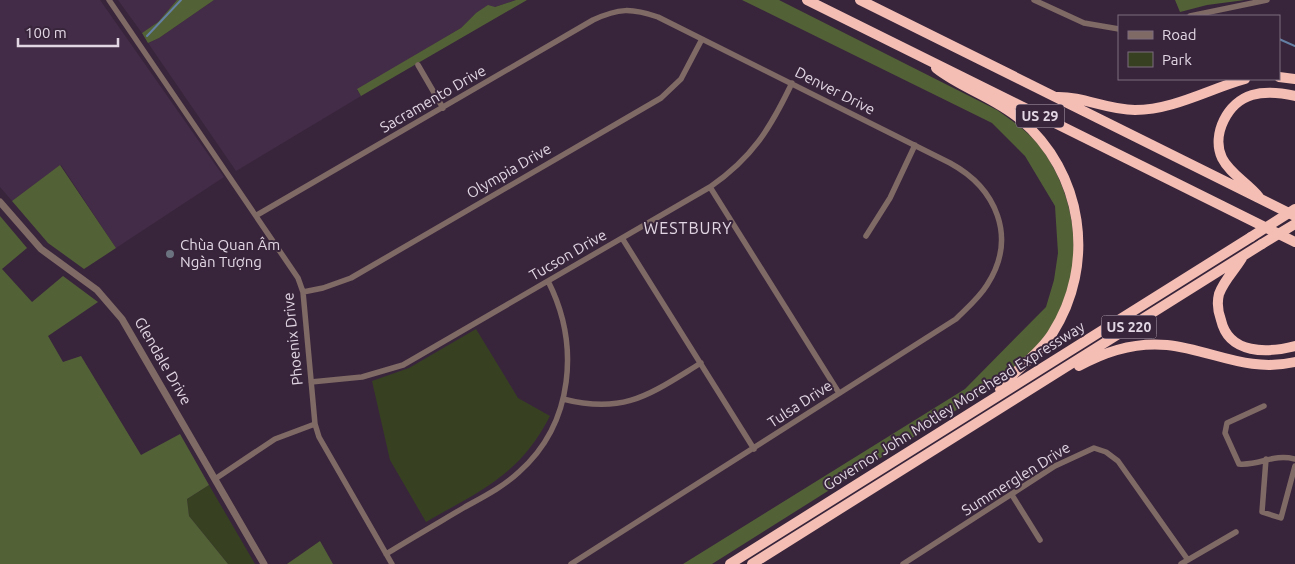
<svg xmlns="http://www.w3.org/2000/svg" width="1295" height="564" viewBox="0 0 1295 564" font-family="Ubuntu,sans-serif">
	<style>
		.built { fill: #432c47 }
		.green { fill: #374122 }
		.forest { fill: #536137 }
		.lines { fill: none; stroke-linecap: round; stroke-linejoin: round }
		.stream { stroke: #6480a4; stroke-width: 2 }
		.minor { stroke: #806a66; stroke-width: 5.5 }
		.tertiary { stroke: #806a66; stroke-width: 7 }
		.motorway { stroke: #f4beb4; stroke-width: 10 }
		.motorway-bridge { stroke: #f4beb4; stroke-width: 10 }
		.worship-dot { fill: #6b7280; stroke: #38253b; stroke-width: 2 }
		.labels { text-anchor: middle; stroke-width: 4; stroke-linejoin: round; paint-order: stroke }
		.shield { fill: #38253b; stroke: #afa1b1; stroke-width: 1 }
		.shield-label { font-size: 14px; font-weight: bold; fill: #e2d6e4 }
		.street-label { font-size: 15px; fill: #e2d6e4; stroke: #38253b }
		.poi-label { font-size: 15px; fill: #e2d6e4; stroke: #38253b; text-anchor: start }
		.neighbourhood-label { font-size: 16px; letter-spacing: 1px; fill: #e2d6e4; stroke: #38253b }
	</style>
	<rect width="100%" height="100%" fill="#38253b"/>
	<!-- built -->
	<path class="built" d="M0,0H100L224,177L116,248L61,165L12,201L0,187Z
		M118,0H177L158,22L142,33Z
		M214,0H516L476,13L461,28L357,90L361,96L236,171L148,43L159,38Z"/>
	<!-- green -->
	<path class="green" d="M476,329L518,398L550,416C519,476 481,490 426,522L390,460L372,381L409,368Z
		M209,485L255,564H228L189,516L187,499Z"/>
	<!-- forest -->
	<path class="forest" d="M177,0H214L159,38L148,43L142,33L158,22Z
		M516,0H527L361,96L357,89L461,28L476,13L488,5L495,7Z
		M742,0H779L997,110C1011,120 1026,130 1038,144C1078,195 1087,270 1052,326C1038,348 1020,364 1001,382L712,564H683L965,389L1046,307L1054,280L1058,253L1055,206L1025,156L992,123Z
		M1175,0H1245L1207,5L1180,12Z
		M60,165L116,248L84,269L48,243L12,201Z
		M0,216L27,248L2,269L32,302L63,276L98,302L48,336L63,362L81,356L141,455L180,434L209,485L187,499L189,516L228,564H0Z
		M320,541L333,564H287Z"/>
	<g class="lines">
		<!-- stream -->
		<path class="stream" d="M147,36L181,0
			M1279,39L1295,46"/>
		<!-- minor -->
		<path class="minor" d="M109,0L298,278L303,292L315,424L319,437L392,564
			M1034,0L1084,23L1119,29
			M1190,16L1267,0
			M418,65L443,108
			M710,187L839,393
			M257,215L593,20C619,8 631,8 658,17L950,163C996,188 1018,237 987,285C979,298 967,308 956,319L571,564
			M866,236L890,198L915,145
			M622,238L754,449
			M303,292L323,288L351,278L661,98L681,79L702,39
			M311,382L362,377L403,365L710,187C752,158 770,129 792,83
			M563,399C625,415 650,394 701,363
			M1264,406L1227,423L1225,433L1239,464C1260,466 1273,453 1295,459
			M1266,459L1262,512L1281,518L1295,466
			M215,479L275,439L315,424
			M1012,495L1040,540
			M386,554C412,538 438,523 465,507C483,497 503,487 519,472C574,423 580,344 548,281
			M903,564L1055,466L1094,448L1106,452L1118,461L1188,560
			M1181,564L1236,532"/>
		<!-- tertiary -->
		<path class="tertiary" d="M0,202L41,249L97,290L122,319L264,564"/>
		<!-- motorway -->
		<path class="motorway" d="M807,0L1295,242
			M860,0L1295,216
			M936,68C961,88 994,97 1020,119C1083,172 1097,264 1052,334C1038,356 1015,369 1000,389
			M1279,77L1295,79
			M1056,97C1083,96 1107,110 1135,110C1173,110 1209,89 1245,79
			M1259,197C1248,183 1230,174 1222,158C1211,134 1228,102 1252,95C1266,91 1282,93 1295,96
			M1242,258C1235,270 1224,280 1219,294C1217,302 1218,312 1221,320C1229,355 1268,353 1295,346
			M1079,366C1106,351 1136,342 1167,345C1213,350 1247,373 1295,362
			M730,564L1251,237
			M752,564L1262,244"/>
		<!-- motorway-bridge -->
		<path class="motorway-bridge" d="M1251,237L1295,209
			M1262,244L1295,224"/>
	</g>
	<!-- markers -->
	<circle class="worship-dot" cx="170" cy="254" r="5"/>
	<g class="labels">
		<!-- shield labels -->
		<g class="shield">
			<rect x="1016" y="104.5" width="48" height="23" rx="4"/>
			<rect x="1101.5" y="315.5" width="55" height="23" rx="4"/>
		</g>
		<g class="shield-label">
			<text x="1040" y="121">US 29</text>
			<text x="1129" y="332">US 220</text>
		</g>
		<!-- street labels -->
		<g class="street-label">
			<text transform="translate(835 91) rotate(27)" y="5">Denver Drive</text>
			<text transform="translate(433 99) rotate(-30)" y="5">Sacramento Drive</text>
			<text transform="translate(509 171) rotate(-30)" y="5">Olympia Drive</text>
			<text transform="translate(568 255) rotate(-30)" y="5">Tucson Drive</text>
			<text transform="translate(293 339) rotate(-96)" y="5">Phoenix Drive</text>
			<text transform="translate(163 361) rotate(60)" y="5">Glendale Drive</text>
			<text transform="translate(800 404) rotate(-33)" y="5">Tulsa Drive</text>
			<text transform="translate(954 406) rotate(-32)" y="5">Governor John Motley Morehead Expressway</text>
			<text transform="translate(1016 479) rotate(-32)" y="5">Summerglen Drive</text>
		</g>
		<!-- poi labels -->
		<g class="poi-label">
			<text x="180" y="250">Chùa Quan Âm<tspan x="180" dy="17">Ngàn Tượng</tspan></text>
		</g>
		<!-- neighbourhood labels -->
		<g class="neighbourhood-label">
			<text x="688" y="234">WESTBURY</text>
		</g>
	</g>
	<!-- legend -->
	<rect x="1118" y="15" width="162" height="65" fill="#38253b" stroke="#7c6c7f"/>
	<rect x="1128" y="31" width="25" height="8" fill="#806a66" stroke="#7c6c7f"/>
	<text x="1162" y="40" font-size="15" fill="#e2d6e4">Road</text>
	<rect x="1128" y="52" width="25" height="15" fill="#374122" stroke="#7c6c7f"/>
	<text x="1162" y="65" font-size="15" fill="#e2d6e4">Park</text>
	<!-- scale -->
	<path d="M18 38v8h100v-8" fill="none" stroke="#e2d6e4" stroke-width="2.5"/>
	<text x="25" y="38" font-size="15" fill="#e2d6e4" stroke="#38253b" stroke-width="4" paint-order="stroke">100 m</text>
</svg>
